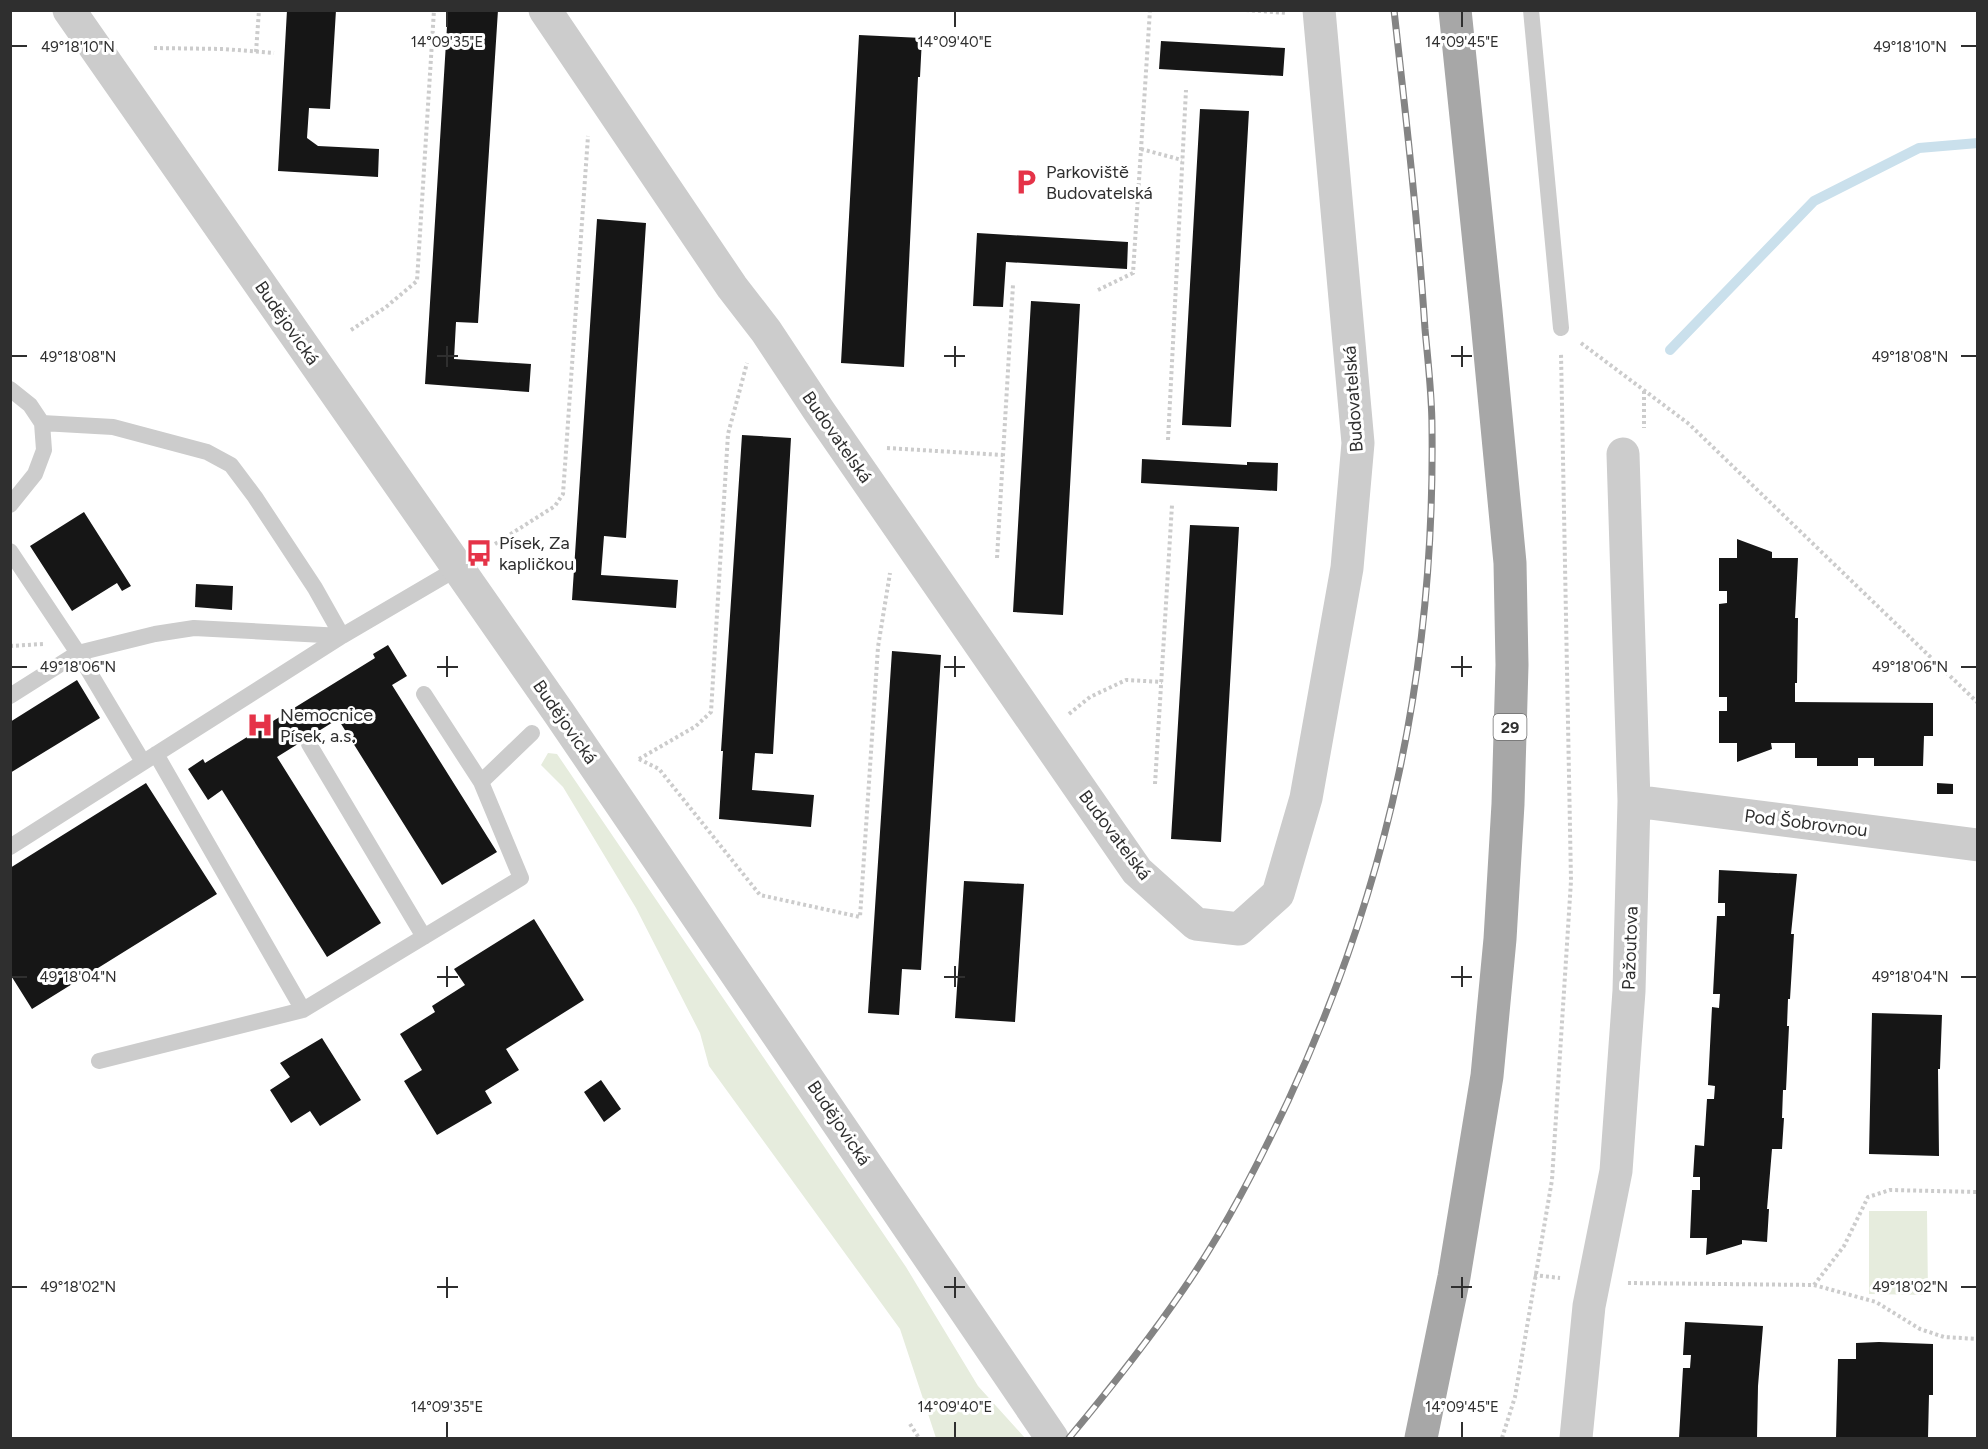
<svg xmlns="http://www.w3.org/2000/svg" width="1988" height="1449" viewBox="0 0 1988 1449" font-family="Figtree,sans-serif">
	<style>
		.green { fill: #e6ecdd }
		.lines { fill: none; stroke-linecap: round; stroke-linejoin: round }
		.stream { stroke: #cae0ec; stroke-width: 10 }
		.building { fill: #161616 }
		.path { stroke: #ccc; stroke-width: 4; stroke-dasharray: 3 3; stroke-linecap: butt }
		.service { stroke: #ccc; stroke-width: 16 }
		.minor { stroke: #ccc; stroke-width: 33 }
		.tertiary { stroke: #ccc; stroke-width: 33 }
		.primary { stroke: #a7a7a7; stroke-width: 33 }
		.rail-casing { stroke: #848484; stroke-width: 7 }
		.rail { stroke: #fff; stroke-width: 4.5; stroke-dasharray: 14; stroke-linecap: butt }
		.ticks { fill: none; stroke: #2f2f2f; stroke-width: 2 }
		.labels { text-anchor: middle; stroke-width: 6; stroke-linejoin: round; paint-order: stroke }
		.shield { fill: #fff; stroke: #6d6d6d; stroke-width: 1.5 }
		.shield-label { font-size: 16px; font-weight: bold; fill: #2f2f2f }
		.poi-label { font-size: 18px; fill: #2f2f2f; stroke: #fff; text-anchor: start }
		.street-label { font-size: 18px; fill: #2f2f2f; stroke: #fff }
		.ticks-label { font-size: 15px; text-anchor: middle; fill: #2f2f2f; stroke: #fff; stroke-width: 6; stroke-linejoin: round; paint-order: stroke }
	</style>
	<rect width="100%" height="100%" fill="#fff"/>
	<!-- green -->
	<path class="green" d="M548,753L557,754L906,1267L978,1386L1025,1438H936L900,1329L709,1066L700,1033L636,908L563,787L541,765Z
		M1869,1211H1927L1928,1295L1869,1294Z"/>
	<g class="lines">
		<!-- stream -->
		<path class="stream" d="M1670,350L1814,201L1919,148L1978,143"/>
	</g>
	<!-- building -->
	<path class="building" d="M287,10H336L330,109L309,108L307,138L318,146L379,149L378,177L278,171Z
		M448,10H498L478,323L456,322L454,359L531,364L529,392L425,384Z
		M859,35L922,38L920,77H918L904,367L841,363Z
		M1161,41L1285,48L1283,76L1159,69Z
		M1200,109L1249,111L1231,427L1182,425Z
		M597,219L646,223L626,538L604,536L601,575L678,580L676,608L572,600Z
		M977,233L1128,242L1127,269L1006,262L1003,307L973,306Z
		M1031,301L1080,304L1063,615L1013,612Z
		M742,435L791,438L773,754L755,753L752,790L814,795L811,827L719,819L723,751H721Z
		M1142,459L1247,465V462L1278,463L1277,491L1141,483Z
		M84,512L131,586L122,591L117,583L72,611L30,546Z
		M1190,525L1239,527L1221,842L1171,839Z
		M1737,539L1772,552V558H1798L1795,618H1798L1797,683H1795V702L1933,703V736H1924L1923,766H1874V758H1858V766H1817V758H1795V743H1771L1772,749L1737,762V743H1719V711H1727V697H1719V604L1727,603V591H1719V558H1737Z
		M196,584L233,586L232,610L195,607Z
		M388,645L407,676L392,685L497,852L442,885L338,719L277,757L381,923L327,957L222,790L208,800L188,769L203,759L205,763L375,658L373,654Z
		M892,651L941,655L921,970L902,969L899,1015L868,1013Z
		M77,680L100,718L10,773V722Z
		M146,783L217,894L32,1009L10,974V868Z
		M1937,783L1953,784V794H1937Z
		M1719,870L1797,874L1791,934H1794L1790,999H1788L1787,1026H1789L1786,1090H1783L1782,1118H1784L1782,1149H1772L1767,1209H1769L1767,1242L1742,1240V1244L1706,1255L1707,1238H1690L1692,1190H1700V1177H1693L1695,1145L1704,1146L1707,1099H1714L1715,1086L1708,1085L1712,1007L1719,1008L1720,994H1713L1717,916H1725V903H1718Z
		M964,881L1024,884L1015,1022L955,1018Z
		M534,919L584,1000L506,1049L519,1070L485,1091L492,1103L437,1135L404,1081L422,1070L400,1034L435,1012L432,1006L465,985L454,969Z
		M1872,1013L1942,1015L1940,1069H1938L1939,1156L1869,1154Z
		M322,1038L361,1100L320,1126L310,1111L291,1123L270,1090L290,1077L280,1063Z
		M601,1080L621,1109L604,1122L584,1092Z
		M1685,1322L1763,1326L1758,1386L1757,1438H1679L1683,1368H1690L1691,1355H1683Z
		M1879,1342L1933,1344V1395H1929L1928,1438H1836L1838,1359H1856V1343Z"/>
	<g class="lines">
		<!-- path -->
		<path class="path" d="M1246,10L1287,13
			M154,48L224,49L274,53
			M256,52L259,10
			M1141,149L1182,160
			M1098,290L1133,273L1150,10
			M351,330L386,307L417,281L434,10
			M1581,343L1689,424L1978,703
			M1644,391V428
			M1168,440L1186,90
			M887,448L1003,455
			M495,544L555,506L563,494L588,136
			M997,558L1013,285
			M10,646L43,644
			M1069,714L1090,697L1126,680L1162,682
			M639,759L659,769L760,895L860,917L878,647L890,573
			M639,759L696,726L711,712L728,434L747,363
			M1155,784L1172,505
			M1534,1275L1560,1278
			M1628,1283L1814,1285L1844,1246L1868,1197L1890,1190L1978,1192
			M1814,1285L1876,1302L1920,1329L1944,1337L1978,1339
			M910,1424L919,1438
			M1502,1438L1515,1397L1552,1180L1571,881L1561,353"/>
		<!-- service -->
		<path class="service" d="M1531,10L1561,328
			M10,389L30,405L42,423L44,450L35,474L10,505
			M42,423L113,427L207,452L231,465L255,497L315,588L342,636L458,568
			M10,551L78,653L143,762
			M10,696L78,653L155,634L194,628L342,636L10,847
			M309,744L424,937
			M156,754L303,1010
			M481,782L532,733
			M99,1061L303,1010L521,878L481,782L424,694"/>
		<!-- minor -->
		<path class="minor" d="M545,10L732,287L766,331L819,411L1137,871L1196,924L1239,929L1278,894L1306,798L1347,568L1358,443L1319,10
			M1634,801L1978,845
			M1576,1438L1589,1306L1616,1171L1629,991L1634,801L1623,454"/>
		<!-- tertiary -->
		<path class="tertiary" d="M69,10L559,713L1052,1438"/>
		<!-- primary -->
		<path class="primary" d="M1421,1438L1454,1277L1487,1076L1500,939L1508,804L1512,665L1510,563L1486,311L1455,10"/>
		<defs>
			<path id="rail" d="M1069,1438C1109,1390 1149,1340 1185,1287C1225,1229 1258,1164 1288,1101C1389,884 1435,667 1432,428C1432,395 1428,362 1425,329C1418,223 1406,117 1394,10"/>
		</defs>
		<!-- rail casing -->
		<use href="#rail" class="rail-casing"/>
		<!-- rail -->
		<use href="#rail" class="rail"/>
	</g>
	<!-- ticks -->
	<path class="ticks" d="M447,12V27M955,12V27M1462,12V27M12,46H27M1961,46H1976M447,346V367M955,346V367M1462,346V367M12,356H27M437,356H458M944,356H965M1451,356H1472M1961,356H1976M447,656V677M955,656V677M1462,656V677M12,667H27M437,667H458M944,667H965M1451,667H1472M1961,667H1976M447,966V987M955,966V987M1462,966V987M12,977H27M437,977H458M944,977H965M1451,977H1472M1961,977H1976M447,1277V1298M955,1277V1298M1462,1277V1298M12,1287H27M437,1287H458M944,1287H965M1451,1287H1472M1961,1287H1976M447,1422V1437M955,1422V1437M1462,1422V1437"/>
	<!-- icons -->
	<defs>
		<symbol id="parking-bare" viewBox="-9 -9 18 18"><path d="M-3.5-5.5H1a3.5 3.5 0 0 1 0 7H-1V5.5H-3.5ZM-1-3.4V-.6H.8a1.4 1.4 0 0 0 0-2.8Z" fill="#e53348" stroke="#fff" stroke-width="2.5" paint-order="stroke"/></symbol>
		<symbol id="bus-bare" viewBox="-9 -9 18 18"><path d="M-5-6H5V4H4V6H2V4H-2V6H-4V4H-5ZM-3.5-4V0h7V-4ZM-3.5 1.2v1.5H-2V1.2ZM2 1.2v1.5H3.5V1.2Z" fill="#e53348" stroke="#fff" stroke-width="2.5" paint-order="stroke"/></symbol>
		<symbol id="hospital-bare" viewBox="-9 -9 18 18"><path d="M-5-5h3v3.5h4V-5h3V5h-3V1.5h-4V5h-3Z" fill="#e53348" stroke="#fff" stroke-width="2.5" paint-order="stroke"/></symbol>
	</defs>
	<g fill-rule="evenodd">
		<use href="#parking-bare" x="1007" y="163" width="38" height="38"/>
		<use href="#bus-bare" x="460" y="534" width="38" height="38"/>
		<use href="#hospital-bare" x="241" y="706" width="38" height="38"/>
	</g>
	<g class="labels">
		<!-- shield labels -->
		<rect class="shield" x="1493.5" y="714" width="33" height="26" rx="4.5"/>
		<g class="shield-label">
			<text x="1510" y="733">29</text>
		</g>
		<!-- poi labels -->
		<g class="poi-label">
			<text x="1046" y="178">Parkoviště<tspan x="1046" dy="21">Budovatelská</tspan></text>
			<text x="499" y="549">Písek, Za<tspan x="499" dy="21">kapličkou</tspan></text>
			<text x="280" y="721">Nemocnice<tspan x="280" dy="21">Písek, a.s.</tspan></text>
		</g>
		<!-- street labels -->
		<g class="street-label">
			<text transform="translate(287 323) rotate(55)" y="6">Budějovická</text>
			<text transform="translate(1353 399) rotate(-94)" y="6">Budovatelská</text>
			<text transform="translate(837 437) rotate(55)" y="6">Budovatelská</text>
			<text transform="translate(565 722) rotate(55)" y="6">Budějovická</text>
			<text transform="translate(1806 823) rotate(7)" y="6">Pod Šobrovnou</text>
			<text transform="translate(1115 835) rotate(53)" y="6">Budovatelská</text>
			<text transform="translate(1630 948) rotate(-88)" y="6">Pažoutova</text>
			<text transform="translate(839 1123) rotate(56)" y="6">Budějovická</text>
		</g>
	</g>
	<g class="ticks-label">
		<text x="447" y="47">14°09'35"E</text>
		<text x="955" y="47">14°09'40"E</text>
		<text x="1462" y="47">14°09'45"E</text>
		<text x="78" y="52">49°18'10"N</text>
		<text x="1910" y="52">49°18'10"N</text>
		<text x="78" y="362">49°18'08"N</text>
		<text x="1910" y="362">49°18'08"N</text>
		<text x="78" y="672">49°18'06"N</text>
		<text x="1910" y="672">49°18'06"N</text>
		<text x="78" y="982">49°18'04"N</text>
		<text x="1910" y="982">49°18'04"N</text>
		<text x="78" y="1292">49°18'02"N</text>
		<text x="1910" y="1292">49°18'02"N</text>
		<text x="447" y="1412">14°09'35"E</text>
		<text x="955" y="1412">14°09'40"E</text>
		<text x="1462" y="1412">14°09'45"E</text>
	</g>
	<!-- border -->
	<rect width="1988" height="1449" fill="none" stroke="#2f2f2f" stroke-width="24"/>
</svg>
